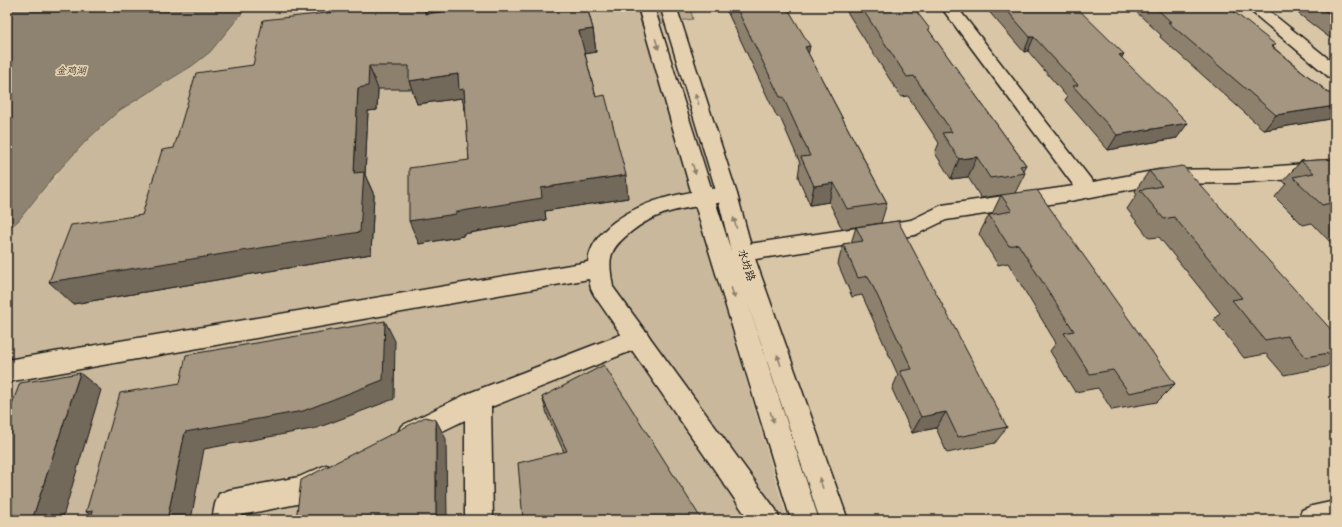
<svg xmlns="http://www.w3.org/2000/svg" width="1342" height="527" viewBox="0 0 1342 527" font-family="'Gochi Hand','LXGW WenKai TC',sans-serif">
	<style>
		.built { fill: #c9b89b }
		.green { fill: #baaa8f; stroke: #6b6356 }
		.water { fill: #8e8370; stroke: #605a4e }
		.lines { fill: none; stroke-linecap: round; stroke-linejoin: round }
		.pedestrian-casing { stroke: #1c1c1c; stroke-width: 3 }
		.minor-casing { stroke: #1c1c1c; stroke-width: 3 }
		.tertiary-casing { stroke: #1c1c1c; stroke-width: 3 }
		.pedestrian { fill: #e5d1af; fill-rule: evenodd }
		.minor { fill: #e5d1af; fill-rule: evenodd }
		.tertiary { fill: #e5d1af; fill-rule: evenodd }
		.wall { fill: #8d816e; stroke: #1c1c1c }
		.shaded-wall { fill: #73695a; stroke: #1c1c1c }
		.building { fill: #a49680; stroke: #1c1c1c }
		.oneway { fill: #8b806d }
		.labels { text-anchor: middle; stroke-width: 3.5; stroke-linejoin: round; paint-order: stroke }
		.far-water-label { font-size: 10px; font-style: italic; fill: #444039; stroke: #e5d1af }
		.street-label { font-size: 11px; fill: #1c1c1c; stroke: #e5d1af }
	</style>
	<rect width="100%" height="100%" fill="#d9c6a6"/>
	<filter id="ink" filterUnits="userSpaceOnUse"><feTurbulence type="fractalNoise" baseFrequency=".025" numOctaves="2"/><feDisplacementMap in="SourceGraphic" scale="8" xChannelSelector="R" yChannelSelector="G"/><feConvolveMatrix kernelMatrix="1 2 1 2 8 2 1 2 1" color-interpolation-filters="sRGB"/></filter>
	<g filter="url(#ink)">
		<!-- built -->
		<path class="built" d="M247,7H637L787,520H7V230L18,221L85,142L104,124L120,110L165,84L210,52Z"/>
		<!-- green -->
		<path class="green" d="M637,7H690L693,19L642,26Z"/>
		<!-- water -->
		<path class="water" d="M7,7H247L210,52L192,66L120,110L104,124L85,142L53,177L18,221L7,230Z"/>
		<g class="lines">
			<defs>
				<path id="pedestrian" d="M638,328L646,331L650,338L646,345L491,407L493,520H465V420L410,447L401,444L397,435L401,426L469,393Z
					M326,465L336,469L340,478L336,487L302,503L241,515L240,520H212L215,504L219,494L229,490L299,477Z"/>
				<path id="minor" d="M941,7H957L1093,182L1159,170L1236,169L1335,162V176L1236,183L1159,184L1070,201L946,220L915,235L742,261L734,259L731,253L734,247L742,245L911,220L942,205L1074,186Z
					M1246,7H1264L1335,64V78L1329,77Z
					M727,187L734,189L737,194L734,199C696,210 667,204 632,231C608,250 608,257 613,287L776,510L780,520H749L594,295L591,289L589,279L7,382V360L588,262C590,245 601,232 614,222C648,197 687,192 727,187Z"/>
				<path id="tertiary" d="M638,7H654L731,251L717,194L662,12V7H678V12L737,194L753,253L848,520H820L746,298L819,520H791L693,198Z
					M1335,501V520H1298L1302,510L1312,506Z"/>
			</defs>
			<!-- pedestrian casing -->
			<use href="#pedestrian" class="pedestrian-casing"/>
			<!-- minor casing -->
			<use href="#minor" class="minor-casing"/>
			<!-- tertiary casing -->
			<use href="#tertiary" class="tertiary-casing"/>
			<!-- pedestrian -->
			<use href="#pedestrian" class="pedestrian"/>
			<!-- minor -->
			<use href="#minor" class="minor"/>
			<!-- tertiary -->
			<use href="#tertiary" class="tertiary"/>
		</g>
		<!-- wall -->
		<path class="wall" d="M337,7H431V13L479,7H594V9L588,10L593,29L596,52L585,54L596,97L628,198L545,211L546,220L463,234V236L419,244L469,160L466,113L462,98L417,104L412,89H378L377,110L368,111L365,175L374,195L371,254L73,304L142,215L174,148L253,65L336,12Z
			M725,7H787L808,53L887,203L881,223L842,229L829,202L810,205L798,177L800,163L780,117H777Z
			M844,7H913L929,31L1026,165L1023,170L1025,173L1015,193L1175,384L1157,402L1112,410L1098,388L1075,392L1050,351L1056,343L1008,263L998,265L979,234L989,215L992,214L1001,195L981,198L968,177L951,179L935,153L939,143L908,96L901,97Z
			M985,7H1076L1122,58L1177,138L1108,150L1065,100L1067,97L1028,51L1024,52Z
			M1131,7H1228L1274,48L1335,98V113L1330,119L1264,130L1160,37L1161,35Z
			M1290,7H1335V42Z
			M1335,159V247L1312,223L1303,225L1275,197L1286,184L1283,181L1301,161Z
			M1149,171L1335,334V359L1326,367L1284,375L1266,354L1244,358L1214,319L1220,313L1159,237L1149,238L1127,209L1137,194L1135,191Z
			M856,227L1007,427L995,443L947,453L936,428L912,433L892,389L898,375L862,295L852,297L838,264L843,244L851,243Z
			M542,397L702,520L564,452L548,417Z"/>
		<!-- shaded-wall -->
		<path class="shaded-wall" d="M425,7H431V37L425,14Z
			M584,7H594V9L584,10Z
			M593,29L596,52L582,54L579,31Z
			M1030,37H1034L1028,51L1024,52Z
			M810,46L806,66L805,47Z
			M1124,54L1115,69L1119,55Z
			M369,66L378,89L377,110L368,111L365,175L374,195L371,254L73,304L49,282L354,173L358,88Z
			M458,74L464,89L466,113L462,98L417,104L409,81Z
			M1335,106V113L1330,119L1264,130L1276,115Z
			M1188,123L1177,138L1108,150L1117,135Z
			M977,157L968,177L951,179L959,159Z
			M626,175L628,198L545,211L546,220L463,234V236L419,244L409,221L456,212L541,188Z
			M834,183L829,202L810,205L814,186Z
			M385,321L395,341L394,399L317,428L204,449L191,520H167L185,432Z
			M80,373L101,390L62,520H32Z
			M946,412L936,428L912,433L921,417Z
			M436,420L446,439L447,520H436Z
			M93,511L99,520L86,512Z"/>
		<!-- building -->
		<path class="building" d="M337,7H425V14L479,7H587L593,29L579,31L596,97L605,95L626,175L541,188L542,198L456,212V214L409,221V168L469,160L464,89L459,90L458,74L409,81V66H369L368,86L358,88L354,173L364,172L360,232L49,282L71,225L142,215L162,150L174,148L196,73L253,65L263,20L336,12Z
			M736,7H787L810,46L805,47L887,203L847,209L834,183L814,186L801,157L810,156L783,97H780Z
			M861,7H913L930,29H928L1026,165L1020,166L1025,173L990,178L977,157L959,159L942,133L952,132L914,76L907,77Z
			M1004,7H1076L1124,54L1119,55L1188,123L1117,135L1073,86L1078,85L1034,37H1030Z
			M1155,7H1228L1276,45L1271,46L1335,98V106L1276,115L1168,22H1171Z
			M1320,7H1335V18Z
			M1335,159V207L1331,203L1322,205L1293,177L1314,173L1301,161Z
			M1183,166L1335,334V352L1306,357L1287,336L1265,340L1232,300L1242,298L1174,217L1164,219L1140,190L1162,186L1149,171Z
			M1037,190L1175,384L1129,393L1113,370L1090,374L1064,333L1074,331L1018,244L1009,246L989,215L1012,211L1001,195Z
			M898,221L1007,427L958,437L946,412L921,417L900,371L912,369L868,276L858,278L843,244L863,241L856,227Z
			M385,321L383,380L303,411L185,432L167,520H90L93,511L86,512L120,393L180,383L186,355Z
			M604,365L702,520H523L518,463L567,451L542,397Z
			M80,373L32,520H7V417L20,383Z
			M425,417L436,420V520H296L301,480Z"/>
		<!-- one-way arrows -->
		<defs><path id="oneway-solid" d="M-6-.8H1V-3.2L6.5 0L1 3.2V.8H-6Z"/></defs>
		<g class="oneway">
			<use href="#oneway-solid" transform="translate(657 44) rotate(73)"/>
			<use href="#oneway-solid" transform="translate(697 99) rotate(-107)"/>
			<use href="#oneway-solid" transform="translate(694 169) rotate(73)"/>
			<use href="#oneway-solid" transform="translate(735 223) rotate(-105)"/>
			<use href="#oneway-solid" transform="translate(733 293) rotate(72)"/>
			<use href="#oneway-solid" transform="translate(779 360) rotate(-109)"/>
			<use href="#oneway-solid" transform="translate(772 417) rotate(72)"/>
			<use href="#oneway-solid" transform="translate(821 483) rotate(-109)"/>
		</g>
	</g>
	<g class="labels">
		<!-- far-water labels -->
		<g class="far-water-label">
			<text x="71" y="74">金鸡湖</text>
		</g>
		<!-- street labels -->
		<g class="street-label">
			<text transform="translate(747 265) rotate(72)" y="4">水坊路</text>
		</g>
	</g>
	<!-- margin -->
	<rect width="1342" height="527" fill="none" stroke="#e5d1af" stroke-width="24"/>
	<rect x="12" y="12" width="1318" height="503" fill="none" stroke="#1c1c1c" stroke-width="1.5" filter="url(#ink)"/>
</svg>
